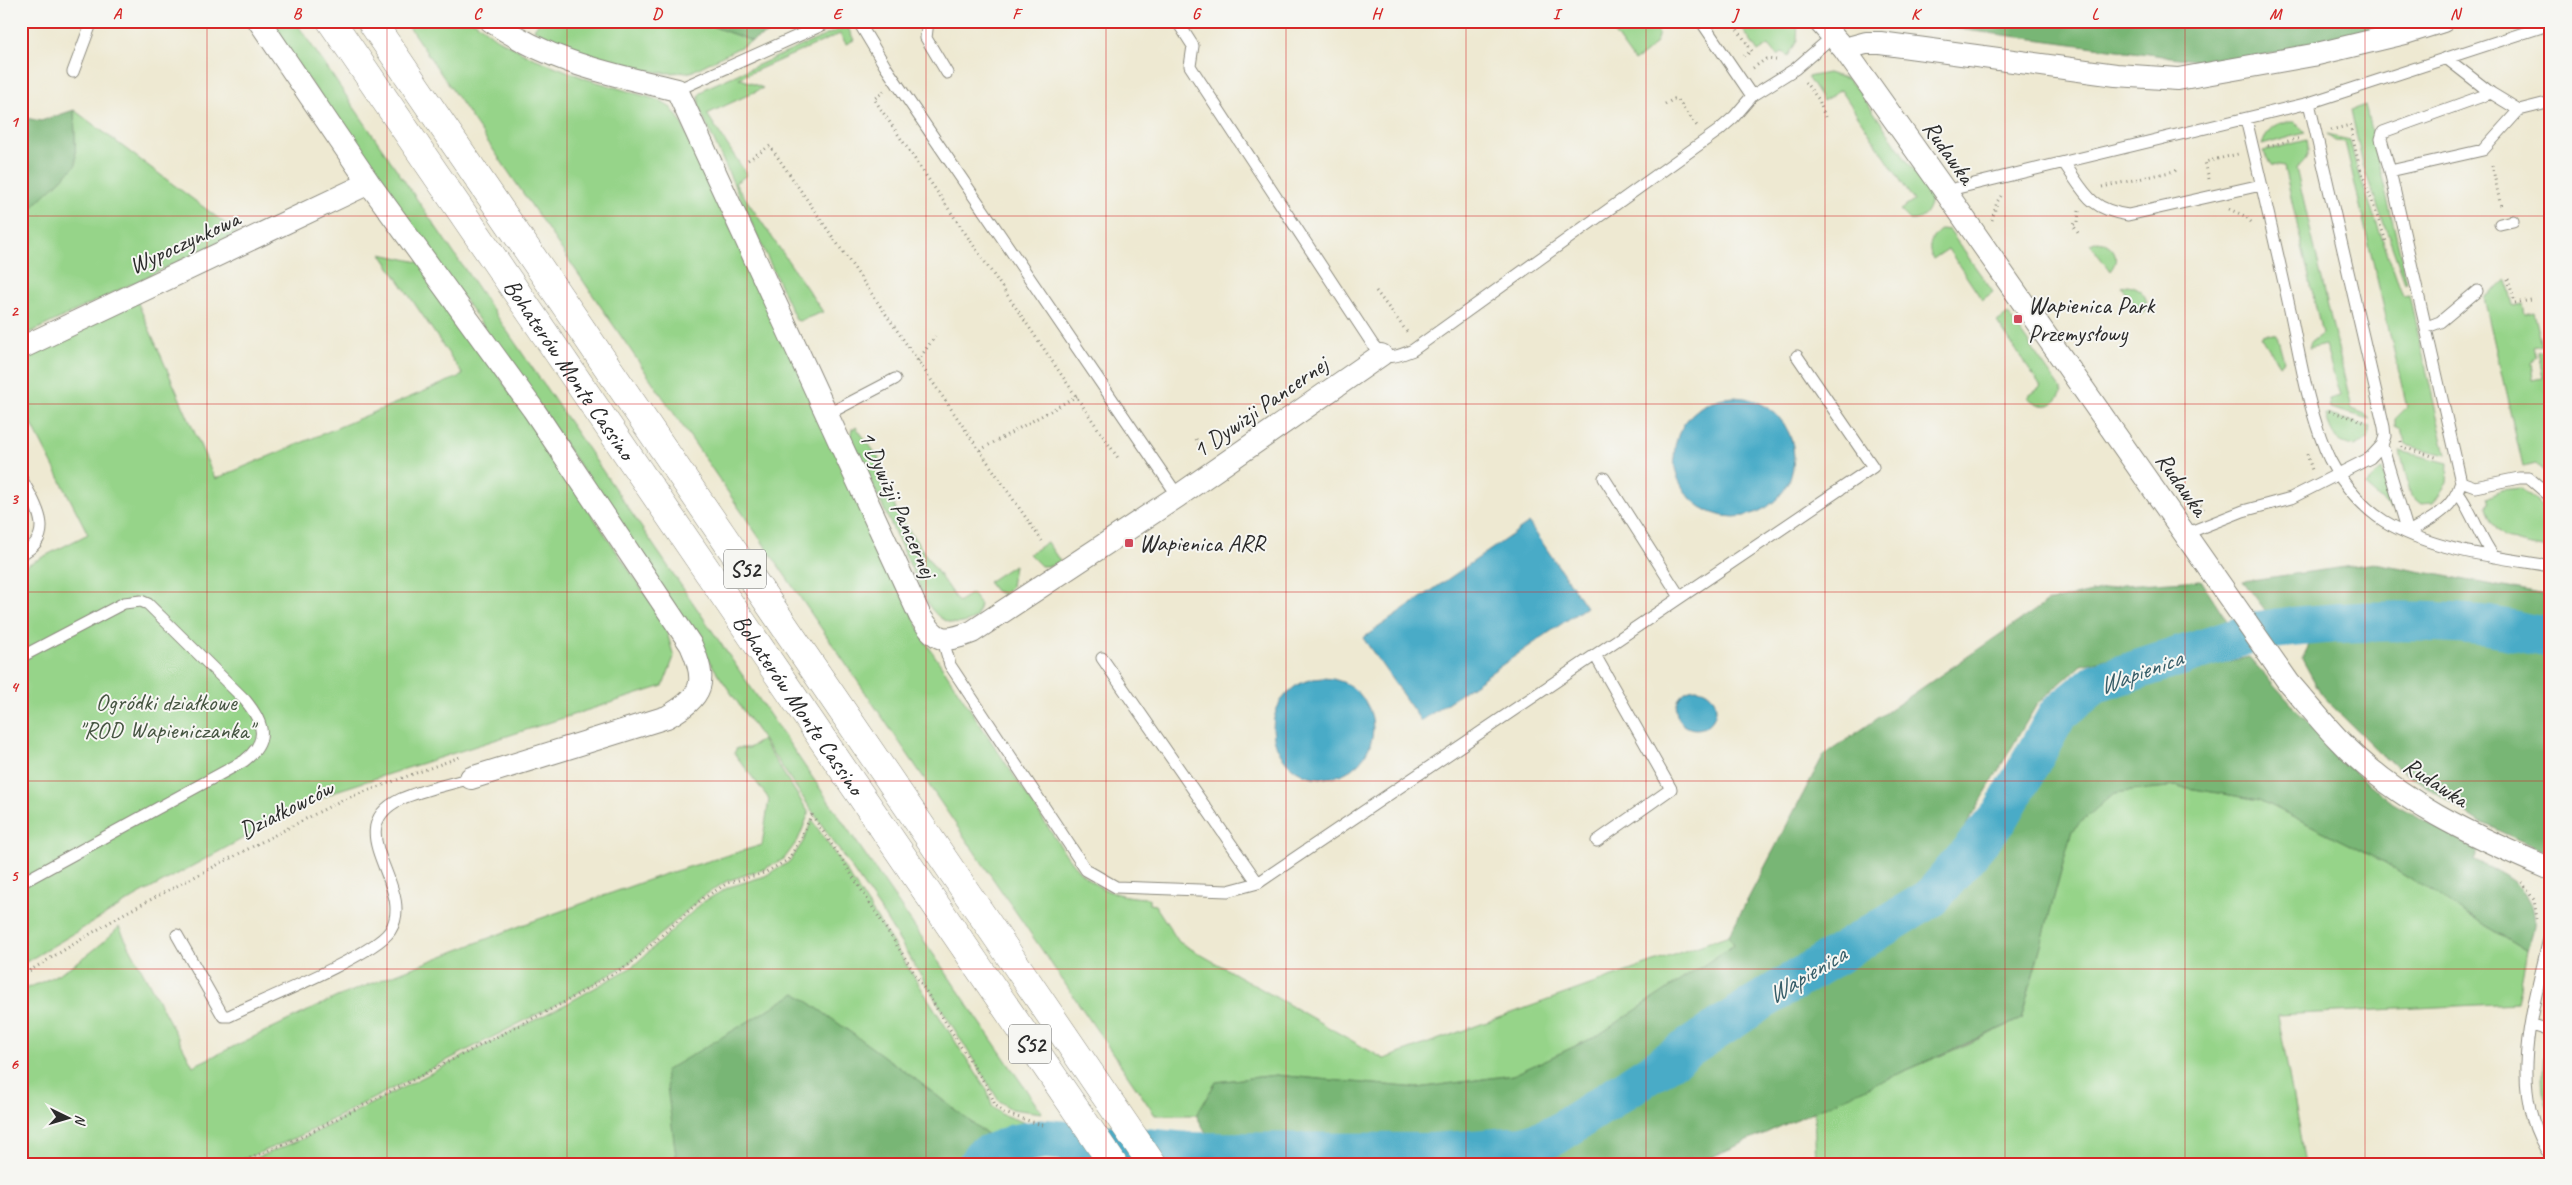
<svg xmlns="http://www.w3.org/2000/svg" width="2572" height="1185" viewBox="0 0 2572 1185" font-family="Caveat,sans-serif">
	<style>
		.green { fill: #96d489; stroke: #60805a }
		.forest { fill: #78b675; stroke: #527050 }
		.water { fill: #48abc7; stroke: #3a6b79 }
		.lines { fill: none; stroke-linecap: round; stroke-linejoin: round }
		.river { stroke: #48abc7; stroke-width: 40 }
		.service-casing { stroke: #8c8a7e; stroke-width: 13 }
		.minor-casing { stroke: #8c8a7e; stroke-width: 24 }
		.motorway-casing { stroke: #8c8a7e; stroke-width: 29 }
		.path { stroke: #8c8a7e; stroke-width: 3; stroke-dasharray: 1 4; stroke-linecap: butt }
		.service { stroke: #fff; stroke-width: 11 }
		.minor { stroke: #fff; stroke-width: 22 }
		.motorway { stroke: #fff; stroke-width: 28 }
		.grid { fill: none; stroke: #d62828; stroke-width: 1; stroke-opacity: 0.55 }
		.poi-dot { fill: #d1495b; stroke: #f6f6f2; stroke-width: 2 }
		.labels { text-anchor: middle; stroke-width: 4; stroke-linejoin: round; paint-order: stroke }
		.shield { fill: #f6f6f2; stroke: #686867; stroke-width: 1 }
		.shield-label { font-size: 22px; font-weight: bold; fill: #2b2b2b }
		.street-label { font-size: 24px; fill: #2b2b2b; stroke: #f6f6f2 }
		.poi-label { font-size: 24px; fill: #2b2b2b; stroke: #f6f6f2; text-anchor: start }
		.park-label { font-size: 24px; fill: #465542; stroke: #f6f6f2 }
		.water-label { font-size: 25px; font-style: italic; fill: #375e69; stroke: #f6f6f2 }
		.neatline { fill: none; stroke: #d62828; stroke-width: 2 }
		.grid-label { font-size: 16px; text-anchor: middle; font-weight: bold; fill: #d62828 }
	</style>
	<rect width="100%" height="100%" fill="#f6f6f2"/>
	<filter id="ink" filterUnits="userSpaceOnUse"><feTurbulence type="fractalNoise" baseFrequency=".02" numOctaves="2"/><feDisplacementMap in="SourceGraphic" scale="10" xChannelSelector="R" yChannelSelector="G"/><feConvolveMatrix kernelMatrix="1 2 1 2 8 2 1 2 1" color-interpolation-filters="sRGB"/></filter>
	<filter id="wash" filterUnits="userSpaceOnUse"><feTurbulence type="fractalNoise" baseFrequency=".0096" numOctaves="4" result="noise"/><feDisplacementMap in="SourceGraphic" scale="20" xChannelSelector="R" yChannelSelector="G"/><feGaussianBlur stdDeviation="1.12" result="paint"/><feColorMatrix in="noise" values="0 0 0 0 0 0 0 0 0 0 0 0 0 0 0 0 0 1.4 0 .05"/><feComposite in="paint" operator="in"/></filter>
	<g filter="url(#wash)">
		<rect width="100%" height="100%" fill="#eee9d2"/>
		<!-- green -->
		<path class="green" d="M267,21H295L1042,1113L1011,1109L999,1101L879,908L720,677L539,405Z
			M405,21H474L496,38L531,57L587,79L658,100L671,108L680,120L925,641L1067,856C1090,887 1111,897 1149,898V904L1155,905L1179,942L1384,1059L1729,935L1734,945L1597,1036L1513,1075L1418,1088L1276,1075L1216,1082L1196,1115H1155Z
			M540,21H698L752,41L691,72L665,73L609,65L555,44L534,29Z
			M1623,21H1655C1666,40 1648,52 1634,61L1611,29Z
			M1737,21H1798L1797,41L1788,56L1783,52L1778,56L1769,45L1758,52Z
			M847,26L854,40L846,44L840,34L739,78L763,88L707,114L747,175L735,183L823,312L799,321L796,320L699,108V95L706,88Z
			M1828,73L1847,79L1858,89L1930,194C1932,207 1925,222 1910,220L1900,210L1914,201L1841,90L1823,101L1807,77Z
			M2365,105L2407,282L2405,283L2363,165L2351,110Z
			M74,110L238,233L21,337V218L76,165Z
			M2285,122H2295L2305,133L2262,145C2267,132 2270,125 2285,122Z
			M2327,135L2350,140L2357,169L2403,296L2409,295L2446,455L2406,445L2401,429L2395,426V419L2407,407L2345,142L2335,141Z
			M2307,140C2310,153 2307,161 2296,168L2352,409L2365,414L2370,419L2330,408L2329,399L2340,396L2325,345L2309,349L2311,342L2322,334L2284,167L2271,165L2263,151Z
			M1942,229L1949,230L1993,292L1982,300L1948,249L1933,259C1926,248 1931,236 1942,229Z
			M2098,241C2113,244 2122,257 2110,271L2090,244Z
			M381,254L423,263L664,622L674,657L663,686L339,790L279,819L137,896L21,965V568L88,534L21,403V359L137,301L215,479L463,375Z
			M2507,280L2513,306L2523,304L2525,314L2534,312L2542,345L2534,347L2536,357L2531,364L2533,380L2543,378L2538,352L2543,351L2551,385V478L2537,464L2523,467L2484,298Z
			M2127,285C2142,287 2154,302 2141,315L2121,287Z
			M2008,314L2062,391C2055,409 2040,409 2027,397L2041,387L1997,322Z
			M2266,334L2277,335L2284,361L2279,365L2261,336Z
			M2326,414L2371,427L2368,439L2354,446C2334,443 2330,432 2326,414Z
			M856,427L879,458L876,465L899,516L958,602L972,593L980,605L976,618C956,629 940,623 928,604L850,436L852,429Z
			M2400,451L2448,463L2447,483L2433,503L2421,504L2411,496Z
			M2382,469L2392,510L2365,486Z
			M2520,488L2535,499L2546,513L2551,512V549C2518,544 2496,544 2487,507L2489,502L2487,497L2501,490Z
			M1047,542L1060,561L1052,566H1041L1029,554Z
			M1014,565L1011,587L1004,594L995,591L988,582Z
			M762,740L809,813L798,840L784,859L764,869L727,881L702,897L628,964L565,1000L300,1136L232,1164H21V990C58,978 92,955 119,927L193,1066L337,997L525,924L662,875L762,845L769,799L734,753L737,748H749Z
			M2176,786L2260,800L2384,862L2527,951L2517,1003L2278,1015L2305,1164H1816L1814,1110L1968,1044L2021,1019L2072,830L2114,793Z
			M812,820C873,909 928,1001 987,1090L992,1106L1001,1114L1042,1129L993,1139L914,1078L796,993L666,1071L677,1164H241L302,1139L566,1004L632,967L703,902L729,887L765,876L789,862L803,842Z
			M2546,1040H2551V1118C2541,1094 2542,1065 2546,1040Z"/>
		<!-- forest -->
		<path class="forest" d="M698,21H793L752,41Z
			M1897,21H2419L2224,64Z
			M74,110L76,165L21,218V117L41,121Z
			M2375,563L2551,596V623L2471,609L2410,607L2272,619L2243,581Z
			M2201,580L2233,630L2081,665L2037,704L1960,836L1916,885L1744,991L1554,1121L1503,1134L1453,1139L1209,1138L1196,1115L1216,1082L1276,1075L1418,1088L1513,1075L1597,1036L1734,945L1729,935L1823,756L2047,602L2123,585Z
			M2411,634L2502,644L2551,653V854L2476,820L2386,759L2323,697L2302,659L2310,643Z
			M2249,657L2346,765L2393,803L2478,851L2474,861C2501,872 2538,889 2534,925C2533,934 2529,943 2527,951L2384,862L2260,800L2176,786L2114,793L2072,830L2021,1019L1712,1157L1691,1164H1519L1563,1146L1927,920L1966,885L2004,834L2028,788L2059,740L2097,703L2150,678Z
			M796,993L914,1078L993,1139L970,1158L967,1164H677L665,1071Z"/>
		<!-- water -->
		<path class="water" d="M1674 457a60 60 0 1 1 120 0a60 60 0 1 1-120 0Z
			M1529,523L1586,607L1421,721L1363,638Z
			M1273 728a50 50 0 1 1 100 0a50 50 0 1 1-100 0Z
			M1676 709a20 20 0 1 1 40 0a20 20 0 1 1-40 0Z"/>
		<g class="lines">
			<!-- river -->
			<path class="river" d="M978,1164L982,1157L1015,1144L1045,1139L1188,1152L1432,1153L1524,1146L1554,1136L1756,1004L1931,898L2001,815L2058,714L2096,683L2259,631C2332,621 2406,618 2480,625C2503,627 2527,634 2551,638"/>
		</g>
	</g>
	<g filter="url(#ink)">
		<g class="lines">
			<defs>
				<path id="service" d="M858,21L885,66L1178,496
					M928,21L926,38L947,73
					M1177,21L1193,46L1190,66L1373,345C1387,362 1395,357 1413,350L1718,131L1734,117L1752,96L1795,69L1833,36
					M1701,21L1752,96
					M2446,58L2491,93L2519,110
					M73,72L92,21
					M677,90L831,21
					M2309,103L2384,427L2385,436L2382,445L2408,532C2432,519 2453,510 2461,482L2390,171L2483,150L2519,110L2551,102
					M2246,119C2261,182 2276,246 2290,310C2300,357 2307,404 2325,449C2335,475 2360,506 2384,521C2433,551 2496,557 2551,566
					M2064,163C2085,193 2089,209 2128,215L2261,185
					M2390,171L2381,139L2383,132L2491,93
					M1945,191L2309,103L2551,24
					M2500,224L2513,221
					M2427,327L2440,322L2477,291
					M828,414L895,379
					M21,478C35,504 58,536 21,554
					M1604,478L1680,597
					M2461,482L2475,487L2519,478H2529L2551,497
					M2458,493C2473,513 2479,537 2494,557
					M2185,534L2243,511L2291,498L2370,458L2382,445
					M943,640L950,665L1086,870L1116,887L1228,891L1258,883L1873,467L1797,356
					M1595,655L1671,789L1597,841
					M21,657L124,603L141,601L148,604L245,700C264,723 270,741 244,761L21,883
					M1102,658L1258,883
					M2551,929C2536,1002 2503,1089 2551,1157
					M177,935L223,1016H229C261,1001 374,955 390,931C418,887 336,830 401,799C423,789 448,785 471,778
					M2532,1025L2551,1031"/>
				<path id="minor" d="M259,21L369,183L533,409L691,645C708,683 703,696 667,717L471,778
					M491,21C551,63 607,73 677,90L920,616C937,642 943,643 972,632L1178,496L1381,355
					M1819,21L1844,49L1945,191L2289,683C2305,701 2320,720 2337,738C2396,801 2473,836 2551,869
					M1844,49L1866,43H1880L2116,75L2178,79L2313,55L2405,33L2443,21
					M21,348L369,183"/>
				<g id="motorway">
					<path id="s1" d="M331,21L1113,1164"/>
					<path d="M371,21L1152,1164"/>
				</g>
			</defs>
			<!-- service casing -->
			<use href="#service" class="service-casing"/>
			<!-- minor casing -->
			<use href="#minor" class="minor-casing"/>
			<!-- motorway casing -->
			<use href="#motorway" class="motorway-casing"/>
			<!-- path -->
			<path class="path" d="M1732,21L1752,51L1744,56
				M1613,25L1618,21
				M1753,68L1766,59L1776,60
				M1805,82L1819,100L1825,117
				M884,91L874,99L1118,458
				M1665,104L1674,99L1678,100L1697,126
				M2331,130L2350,125L2359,165L2387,244
				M2268,146L2301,138
				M748,160L770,146L1042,541
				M2492,165L2501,207
				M2209,179L2205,162L2238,154
				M2102,187L2179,170
				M2229,209L2245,216L2252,223
				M2079,211L2078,222L2073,225L2080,236
				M1992,220L1997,202L2001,196
				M2508,279L2515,303L2531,300
				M1376,291L1407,332L1409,330
				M918,361L935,336
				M2329,411L2367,422
				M1196,439L1203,451
				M2401,441L2402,447L2439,458
				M980,450L1077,396
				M2307,454L2312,470
				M2191,503L2200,504L2204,509
				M812,815C873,905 929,998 989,1090L995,1105L1004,1113L1045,1126
				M2522,882L2534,900L2537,919
				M21,976L125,913L342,800L460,757
				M236,1164L301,1137L565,1002L630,964L702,899L728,883L764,873L788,860L800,840L812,814"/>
			<!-- service -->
			<use href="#service" class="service"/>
			<!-- minor -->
			<use href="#minor" class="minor"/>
			<!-- motorway -->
			<use href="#motorway" class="motorway"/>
		</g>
	</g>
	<!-- grid -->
	<path class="grid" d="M207,21V1164M387,21V1164M567,21V1164M747,21V1164M926,21V1164M1106,21V1164M1286,21V1164M1466,21V1164M1646,21V1164M1825,21V1164M2005,21V1164M2185,21V1164M2365,21V1164M21,216H2551M21,404H2551M21,592H2551M21,781H2551M21,969H2551"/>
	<!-- markers -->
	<g class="poi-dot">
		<rect x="2013" y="314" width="10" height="10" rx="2.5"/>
		<rect x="1124" y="538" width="10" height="10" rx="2.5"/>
	</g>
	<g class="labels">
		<!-- shield labels -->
		<g class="shield">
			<rect x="724" y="549.5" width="42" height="39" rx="4"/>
			<rect x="1009" y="1024.5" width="42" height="39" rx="4"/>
		</g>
		<g class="shield-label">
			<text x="745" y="577">S52</text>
			<text x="1030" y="1052">S52</text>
		</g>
		<!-- street labels -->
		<g class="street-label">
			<text transform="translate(1949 152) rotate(55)" y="8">Rudawka</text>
			<text transform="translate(184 242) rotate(-25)" y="8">Wypoczynkowa</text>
			<text dy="8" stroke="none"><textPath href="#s1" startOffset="422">Bohaterów Monte Cassino</textPath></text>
			<text transform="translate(1260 407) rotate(-35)" y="8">1 Dywizji Pancernej</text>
			<text transform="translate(2182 484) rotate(55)" y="8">Rudawka</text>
			<text transform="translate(898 504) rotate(66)" y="8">1 Dywizji Pancernej</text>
			<text dy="8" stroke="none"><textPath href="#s1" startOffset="828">Bohaterów Monte Cassino</textPath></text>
			<text transform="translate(2436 782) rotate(33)" y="8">Rudawka</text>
			<text transform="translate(286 809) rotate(-27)" y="8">Działkowców</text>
		</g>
		<!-- poi labels -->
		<g class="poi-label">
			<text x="2028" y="313">Wapienica Park<tspan x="2028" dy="28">Przemysłowy</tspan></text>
			<text x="1139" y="551">Wapienica ARR</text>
		</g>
		<!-- park labels -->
		<g class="park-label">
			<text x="166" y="710">Ogródki działkowe<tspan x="166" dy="28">"ROD Wapieniczanka"</tspan></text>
		</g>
		<!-- water labels -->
		<g class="water-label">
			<text transform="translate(2140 671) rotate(-20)" y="9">Wapienica</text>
			<text transform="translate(1806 974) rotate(-31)" y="9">Wapienica</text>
		</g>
	</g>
	<!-- margin -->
	<rect width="2572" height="1185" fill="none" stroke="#f6f6f2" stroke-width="55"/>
	<!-- north arrow -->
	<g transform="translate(68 1118) rotate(95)" stroke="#f6f6f2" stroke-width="4" paint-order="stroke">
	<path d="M0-4L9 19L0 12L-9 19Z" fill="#2b2b2b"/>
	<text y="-8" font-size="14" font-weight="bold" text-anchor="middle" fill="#2b2b2b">N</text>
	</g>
	<rect x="28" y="28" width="2516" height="1130" class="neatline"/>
	<g class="grid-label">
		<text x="117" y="19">A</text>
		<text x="297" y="19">B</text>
		<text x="477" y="19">C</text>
		<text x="657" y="19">D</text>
		<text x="837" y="19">E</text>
		<text x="1016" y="19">F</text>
		<text x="1196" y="19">G</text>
		<text x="1376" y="19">H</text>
		<text x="1556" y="19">I</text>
		<text x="1735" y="19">J</text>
		<text x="1915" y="19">K</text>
		<text x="2095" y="19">L</text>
		<text x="2275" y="19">M</text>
		<text x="2455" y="19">N</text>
		<text x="14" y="127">1</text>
		<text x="14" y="316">2</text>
		<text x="14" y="504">3</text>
		<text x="14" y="692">4</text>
		<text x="14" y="881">5</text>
		<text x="14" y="1069">6</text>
	</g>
</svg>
